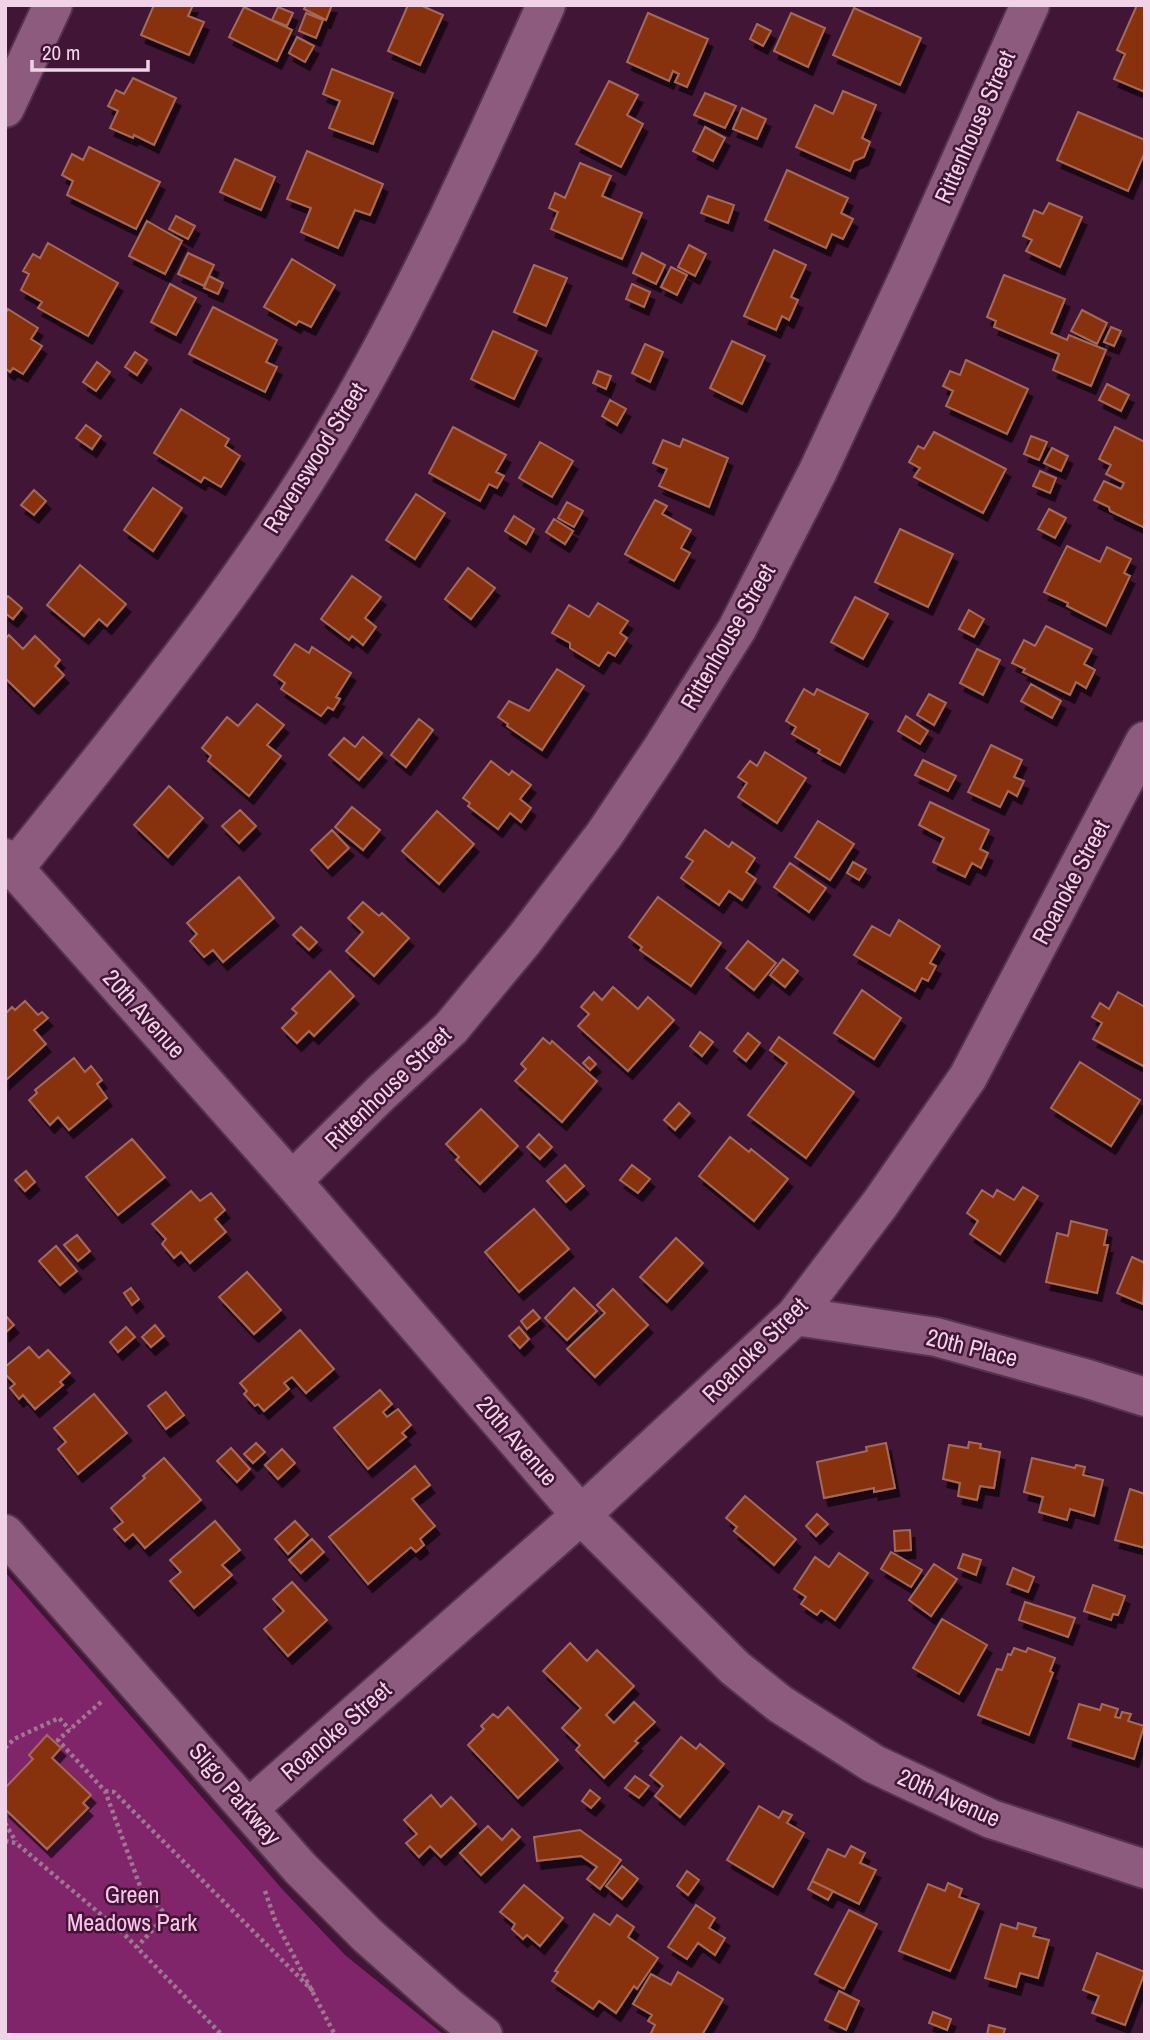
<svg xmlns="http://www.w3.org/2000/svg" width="1150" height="2040" viewBox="0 0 1150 2040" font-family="'Archivo Narrow',sans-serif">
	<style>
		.green { fill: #81256a }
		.building { fill: #883211; stroke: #a56b57; stroke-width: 2; filter: url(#shadow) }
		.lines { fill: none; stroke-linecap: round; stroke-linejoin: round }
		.minor-casing { stroke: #56334c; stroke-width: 42 }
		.path { stroke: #9c7891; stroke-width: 4.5; stroke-dasharray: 3.5 3.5; stroke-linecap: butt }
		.minor { stroke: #8d5b7d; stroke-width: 38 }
		.labels { text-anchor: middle; stroke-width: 5; stroke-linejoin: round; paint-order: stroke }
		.street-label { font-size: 24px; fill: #f0d3e6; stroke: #411535 }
		.park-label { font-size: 24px; fill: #fac5e8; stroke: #411535 }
	</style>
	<defs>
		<filter id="shadow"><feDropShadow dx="4.5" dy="8" stdDeviation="0" flood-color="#0009"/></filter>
	</defs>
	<rect width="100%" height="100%" fill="#411535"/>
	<!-- green -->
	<path class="green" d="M5,1572L283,1890L345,1955L444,2035H5Z"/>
	<!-- building -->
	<path class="building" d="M154,5H193L188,16L204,22L189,55L141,35Z
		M306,5H332L326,20L304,9Z
		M408,5H420L443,15L420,65L388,51Z
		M1137,5H1145V92L1114,79L1125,54L1117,50Z
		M244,7L292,30L277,61L229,37Z
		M278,7L293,13L287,26L272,20Z
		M854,8L921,38L900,85L833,55Z
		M306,13L323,20L316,38L299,31Z
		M648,13L708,39L687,87L675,82L679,74L673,71L669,81L627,62Z
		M791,13L825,28L808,67L774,51Z
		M757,24L771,31L763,46L750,39Z
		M297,37L314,46L305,62L289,53Z
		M332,69L393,93L373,144L329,128L340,101L323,94Z
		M133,78L176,98L154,145L134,135L133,138L110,128L118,111L108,106L116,90L124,94Z
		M609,81L638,95L627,115L643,124L621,167L576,144Z
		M843,91L876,105L862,138L870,142L864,157L854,161L850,171L796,147L815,105L833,114Z
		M705,93L736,106L725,128L694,115Z
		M742,108L766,119L757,139L733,129Z
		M1078,112L1145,140V152L1128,191L1057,160Z
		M705,127L725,138L713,161L693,151Z
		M89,147L160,182L136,229L67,195L73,181L62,175L72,154L83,160Z
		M307,151L383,184L370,215L355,210L338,248L301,232L311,208L287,199Z
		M235,159L275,177L261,210L220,192Z
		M580,163L611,176L602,196L642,213L622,259L551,229L558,212L549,208L555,193L565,198Z
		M787,170L848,198L841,213L853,219L843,239L832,234L826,248L765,220Z
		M708,196L734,205L728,223L701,213Z
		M1049,203L1082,217L1060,267L1026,251L1032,240L1023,236L1034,210L1043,214Z
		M176,216L195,226L188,239L169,229Z
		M147,221L182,241L165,274L129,256Z
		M48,243L118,283L88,336L38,308L42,302L21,290L29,274L23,271L33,254L40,258Z
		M689,245L706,254L695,276L678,267Z
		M774,250L806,265L791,297L798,300L789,320L782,316L776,330L744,316Z
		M188,253L214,265L204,286L178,274Z
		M642,253L665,265L656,284L633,273Z
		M292,259L335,285L311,327L299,321L296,325L264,307Z
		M534,265L567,278L546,326L514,312Z
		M671,267L687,275L677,295L661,287Z
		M1004,275L1065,299L1051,333L1067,340L1069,335L1106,350L1091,386L1053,370L1059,354L994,327L996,321L987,317Z
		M209,276L223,283L218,294L204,288Z
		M170,284L196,298L176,335L151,322Z
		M632,284L650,292L644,307L626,299Z
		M213,307L277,340L266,362L277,367L265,392L189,354Z
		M8,309L38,328L31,339L42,346L23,374L13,368L10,372L5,368V314Z
		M1082,310L1107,323L1097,344L1071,331Z
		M1111,327L1121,331L1114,346L1104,342Z
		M493,331L537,351L514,399L471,379Z
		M732,341L765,356L742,404L710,388Z
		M645,344L663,352L650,382L632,373Z
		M135,352L147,360L137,375L125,367Z
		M966,360L1028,389L1007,434L946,406L953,391L943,386L950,371L960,375Z
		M97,362L110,372L96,391L83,382Z
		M598,371L611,376L606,389L593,383Z
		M1107,384L1129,395L1121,411L1099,400Z
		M610,400L626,409L617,425L602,416Z
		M181,409L229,439L225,446L240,456L221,487L204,477L201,482L154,453Z
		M86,425L101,436L92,449L76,438Z
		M453,427L506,455L496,472L504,476L497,488L489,484L480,501L429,473Z
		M1115,427L1145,442V524L1143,527L1110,511L1109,507L1094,500L1104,481L1121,489L1124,483L1106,474L1111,465L1099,459Z
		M934,432L1006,469L983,513L914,477L920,468L909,462L918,446L924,449Z
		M1031,436L1047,442L1039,460L1024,454Z
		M683,439L728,458L709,507L659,486L667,469L653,463L663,440L680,447Z
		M540,442L573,461L552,497L519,478Z
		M1052,448L1068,456L1061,471L1044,463Z
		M1040,471L1056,478L1050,493L1033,486Z
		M153,488L182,508L153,551L124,530Z
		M34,490L46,501L34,515L21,505Z
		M416,494L445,513L415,559L386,540Z
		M655,500L667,506L662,514L691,530L681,548L690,553L674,581L625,554Z
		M567,502L583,511L574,527L558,518Z
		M1049,509L1066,518L1055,538L1038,529Z
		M514,516L534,529L526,544L505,531Z
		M554,519L573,531L565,544L546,532Z
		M900,529L953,554L928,607L875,582Z
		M1067,546L1100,562L1107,547L1131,559L1124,573L1130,576L1106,626L1067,606L1068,603L1044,592Z
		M80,565L126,604L107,626L99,619L84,636L47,605Z
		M468,568L495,588L471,619L445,599Z
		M352,576L381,597L365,618L376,627L363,645L352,636L349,640L321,619Z
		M8,596L22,608L13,619L5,613V599Z
		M855,597L888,614L863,659L831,642Z
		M598,603L628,621L620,633L627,638L615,656L608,652L599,666L570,648V643L552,633L569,605L589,617Z
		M969,610L984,619L974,637L959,629Z
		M1046,626L1092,649L1084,664L1095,670L1086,688L1076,682L1070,695L1023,672L1025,669L1012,663L1024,640L1035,646Z
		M9,635L23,649L35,636L60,660L55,666L64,675L34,706L5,678V639Z
		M295,644L309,653L312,647L351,673L336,697L340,699L333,710L328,707L321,716L281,689L285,683L274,675Z
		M977,649L1000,660L983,695L960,683Z
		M557,669L584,686L542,750L507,726L508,724L498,717L509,701L529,711Z
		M1031,684L1061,701L1052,718L1021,701Z
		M804,689L814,695L817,689L868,714L840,765L818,753L820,750L792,734L796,727L786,721Z
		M929,694L946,703L934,725L917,715Z
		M257,704L284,725L267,745L281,756L249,796L208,761L211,756L202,748L227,717L238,726Z
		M906,716L928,731L920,744L898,731Z
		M419,719L433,730L406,767L391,755Z
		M363,737L382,753L359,780L329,755L344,738L355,747Z
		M991,745L1022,760L1014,777L1024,781L1017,796L1008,791L1000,807L968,792Z
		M765,752L806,778L777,823L738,797L747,783L738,777L750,761L757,766Z
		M923,760L956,776L948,791L915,775Z
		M491,761L509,775L512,771L531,785L520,799L531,808L521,822L510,813L498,829L468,806L470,803L463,798Z
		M169,786L203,818L168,857L134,825Z
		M930,802L989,830L980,849L988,853L981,868L972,863L965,877L933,862L944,838L919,825Z
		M352,807L380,830L363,850L335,827Z
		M240,810L256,826L239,843L222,826Z
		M437,811L474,844L439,884L402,851Z
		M818,821L854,844L830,880L795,857Z
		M332,830L349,848L328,868L311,850Z
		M705,830L729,847L732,842L755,858L746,872L756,879L742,900L729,891L719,905L681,878L693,861L686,857Z
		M853,862L866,869L859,880L847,873Z
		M790,863L826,888L809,912L774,887Z
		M239,877L274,918L223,962L213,950L204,957L190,941L197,934L187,923Z
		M658,897L721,943L691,986L640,950L642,947L629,937Z
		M363,902L379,916L382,913L409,938L374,976L346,951L363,932L348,918Z
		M899,920L940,946L930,963L936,966L928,981L922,978L915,991L854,955L872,926L890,936Z
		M301,927L317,942L309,950L293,935Z
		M748,941L776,963L754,990L726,968Z
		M783,959L798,971L785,987L770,975Z
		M330,971L354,996L314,1036L309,1031L297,1043L282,1028L297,1013L292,1009Z
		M613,987L638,1009L648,997L674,1020L628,1071L578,1026L589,1014L581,1007L594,992L602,1000Z
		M862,990L901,1018L874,1059L834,1033Z
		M1118,992L1145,1007V1067L1093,1039L1102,1023L1092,1017L1100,1003L1109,1009Z
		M25,1001L38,1015L42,1012L48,1018L34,1030L46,1044L5,1081V1014L12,1007L15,1010Z
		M700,1032L713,1042L702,1056L690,1046Z
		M748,1033L760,1043L746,1061L734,1051Z
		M779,1037L854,1092L806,1158L748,1115L787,1063L770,1050Z
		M543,1038L550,1044L552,1041L597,1081L562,1122L515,1081L526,1069L521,1064Z
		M589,1057L596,1064L590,1070L583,1063Z
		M74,1058L85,1072L91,1066L102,1080L97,1084L107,1098L69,1130L58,1117L50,1125L29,1100L37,1093L35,1090Z
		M1080,1062L1140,1100L1111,1146L1051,1108Z
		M679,1103L690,1113L675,1130L664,1120Z
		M481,1109L518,1146L480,1184L456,1160L459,1157L446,1144Z
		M539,1134L552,1147L540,1159L527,1147Z
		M730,1137L749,1152L751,1149L788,1179L754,1221L699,1176Z
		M132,1139L165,1177L118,1215L86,1177Z
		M565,1165L584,1186L566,1202L547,1181Z
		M632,1165L650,1179L638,1193L620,1180Z
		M26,1171L35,1182L25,1191L15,1180Z
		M1023,1187L1038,1196L1000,1254L970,1234L978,1221L967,1213L982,1190L993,1197L997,1190L1014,1200Z
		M191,1191L200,1201L211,1193L225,1210L215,1219L226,1232L190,1263L181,1252L174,1258L162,1244L166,1239L152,1224Z
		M534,1209L569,1249L519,1292L485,1252Z
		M1071,1221L1107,1230L1104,1245H1108L1097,1293L1046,1282L1057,1233L1068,1236Z
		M77,1235L90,1251L78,1261L64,1245Z
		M676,1238L703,1263L667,1302L640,1277Z
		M56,1246L77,1271L60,1285L39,1261Z
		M1132,1257L1145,1263L1143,1304L1117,1293Z
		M247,1272L281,1310L254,1334L219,1297Z
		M131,1288L139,1299L132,1305L124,1293Z
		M574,1288L597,1311L567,1340L545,1318Z
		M613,1289L648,1325L595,1377L567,1349L605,1313L597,1305Z
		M533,1310L540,1318L527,1329L521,1321Z
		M5,1315L14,1325L5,1333Z
		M155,1325L164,1336L151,1347L142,1337Z
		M126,1327L135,1337L118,1352L110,1342Z
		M519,1327L529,1339L520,1348L509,1336Z
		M300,1330L334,1369L306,1393L292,1377L284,1383L289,1389L264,1411L258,1404L255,1406L244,1394L247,1391L240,1383Z
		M29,1347L39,1358L48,1350L70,1373L60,1382L63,1385L35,1409L23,1395L19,1399L10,1388L15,1384L5,1374V1367Z
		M380,1390L392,1404L383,1412L387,1417L398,1409L411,1425L402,1433L406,1437L368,1469L334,1428Z
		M166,1392L184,1415L166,1429L148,1406Z
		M94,1394L127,1433L78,1474L58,1449L66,1442L54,1428Z
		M969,1442L981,1444L980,1448L1000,1452L994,1488L980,1486L977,1500L958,1496L960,1483L943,1479L949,1445L968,1448Z
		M256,1443L265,1452L253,1463L244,1454Z
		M886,1443L895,1488L874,1492V1488L824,1498L817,1462L867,1451L866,1447Z
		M231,1448L250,1469L237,1482L217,1461Z
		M282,1449L295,1463L278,1479L265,1465Z
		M164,1458L201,1500L145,1548L133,1534L125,1541L114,1529L123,1522L111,1508L145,1478L143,1476Z
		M1032,1458L1075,1468L1076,1465L1085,1467L1083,1475L1103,1480L1094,1516L1070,1509L1067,1520L1039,1512L1043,1497L1024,1492Z
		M415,1466L430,1485L412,1499L435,1526L420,1539L424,1545L416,1552L411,1547L368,1584L329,1537Z
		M1130,1489L1145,1494V1548L1115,1540Z
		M745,1496L796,1539L774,1565L734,1531L737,1527L726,1518Z
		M817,1514L828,1524L816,1536L806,1526Z
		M215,1521L240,1550L222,1565L232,1575L194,1608L170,1581L181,1572L170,1560Z
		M295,1521L308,1535L288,1554L275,1539Z
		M910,1530L911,1550L895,1551L894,1531Z
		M312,1539L324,1552L301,1573L289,1560Z
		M891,1552L922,1570L911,1587L881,1569Z
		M839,1553L868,1573L835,1620L821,1610L817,1615L801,1604L806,1597L794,1589L815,1557L829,1567Z
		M963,1554L981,1560L976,1575L958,1568Z
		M934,1564L957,1579L931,1616L909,1600Z
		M1013,1568L1034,1577L1028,1592L1007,1584Z
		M292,1582L327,1620L288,1656L264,1629L284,1611L273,1599Z
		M1093,1585L1125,1596L1118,1615L1113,1614L1111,1620L1084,1611Z
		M1025,1602L1075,1618L1068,1637L1019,1620Z
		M942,1619L987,1645L959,1694L913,1668Z
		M570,1643L587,1661L597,1650L634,1686L606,1715L614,1723L634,1702L655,1722L635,1741L638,1743L604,1778L576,1750L580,1745L562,1728L581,1708L543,1671Z
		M1014,1648L1026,1652L1028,1648L1055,1658L1050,1671L1053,1673L1029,1735L978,1715L997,1669L1002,1670L1008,1654L1011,1655Z
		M1079,1704L1100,1710L1102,1704L1118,1709L1115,1717L1120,1718L1122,1712L1131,1714L1128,1721L1144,1726L1134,1759L1068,1738Z
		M508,1707L558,1760L518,1798L468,1745L484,1729L481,1726L493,1714L498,1718Z
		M47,1735L61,1748L52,1758L91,1795L83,1803L88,1808L47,1849L5,1809V1788L33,1759L29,1755Z
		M681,1737L696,1749L700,1744L724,1764L680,1817L655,1796L663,1786L650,1775Z
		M635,1776L649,1786L639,1798L625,1788Z
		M590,1790L600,1798L591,1808L582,1801Z
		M431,1795L441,1807L451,1797L476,1824L441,1857L430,1846L419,1857L406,1843L417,1834L404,1820Z
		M759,1806L779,1818L783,1811L792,1815L787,1823L804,1833L773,1887L727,1860Z
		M488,1826L502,1840L512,1829L520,1837L481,1875L460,1853Z
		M580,1830L621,1860L600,1889L587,1879L597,1867L581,1856L537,1861L534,1837Z
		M851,1846L865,1853L860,1863L876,1870L859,1904L812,1881L828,1849L845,1857Z
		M622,1866L638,1879L622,1899L606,1886Z
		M687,1871L699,1880L688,1895L677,1886Z
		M812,1881L833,1891L828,1900L808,1889Z
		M948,1883L962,1889L959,1897L979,1904L950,1971L899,1951L928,1884L945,1891Z
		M524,1885L563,1918L540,1946L527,1935L523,1939L512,1929L515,1924L500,1912Z
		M696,1905L715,1918L709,1928L725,1938L715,1955L698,1943L687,1959L668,1947Z
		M849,1910L877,1924L844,1989L815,1974Z
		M594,1914L610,1925L617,1915L634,1927L628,1937L658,1958L637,1989L634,1986L616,2013L599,2001L593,2009L552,1981L558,1972L555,1971Z
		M1018,1923L1036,1928L1033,1936L1049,1940L1038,1978L1020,1973L1016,1987L985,1978L1001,1924L1017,1929Z
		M1097,1953L1145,1972L1125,2025L1092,2013L1099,1996L1083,1990Z
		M678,1972L723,1999L702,2035H650L655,2025L648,2021L652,2015L633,2004L651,1974L671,1985Z
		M839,1991L859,2001L846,2030L825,2020Z
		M933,2012L951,2019L947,2030L929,2023Z
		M989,2025L1005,2029L1003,2035H987Z"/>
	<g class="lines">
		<defs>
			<path id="minor" d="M5,108L53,5
				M5,858L292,1181L581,1515L735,1668L780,1704L874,1764L991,1819L1145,1869
				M14,869C129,724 248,582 341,422C419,288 483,146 546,5
				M292,1181L381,1093L451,1028L524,940L604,835L661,750L737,629L818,471L913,267L1030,5
				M795,1316L936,1337L1088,1379L1145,1397
				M5,1534L300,1868L368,1936L447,2006L483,2035
				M248,1809L581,1515L795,1316L880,1204L968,1077L1145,741"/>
		</defs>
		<!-- minor casing -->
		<use href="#minor" class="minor-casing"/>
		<!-- path -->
		<path class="path" d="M101,1702L58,1740L105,1791L140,1886L166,1915L137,1947
			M5,1748L14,1739L59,1718L70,1730
			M105,1791L114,1792L313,1991
			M5,1823L16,1842
			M5,1841L16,1843L123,1933L222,2035
			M265,1891L275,1920L335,2035"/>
		<!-- minor -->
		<use href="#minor" class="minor"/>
	</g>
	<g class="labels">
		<!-- street labels -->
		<g class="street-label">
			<text transform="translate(975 127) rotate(-66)" y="8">Rittenhouse Street</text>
			<text transform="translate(315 458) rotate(-58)" y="8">Ravenswood Street</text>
			<text transform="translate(728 637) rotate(-60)" y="8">Rittenhouse Street</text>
			<text transform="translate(1071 882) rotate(-62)" y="8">Roanoke Street</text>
			<text transform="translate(144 1014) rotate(48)" y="8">20th Avenue</text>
			<text transform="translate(388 1088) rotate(-44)" y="8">Rittenhouse Street</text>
			<text transform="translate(972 1348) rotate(14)" y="8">20th Place</text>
			<text transform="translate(755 1350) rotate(-45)" y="8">Roanoke Street</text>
			<text transform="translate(517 1441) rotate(49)" y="8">20th Avenue</text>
			<text transform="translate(336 1731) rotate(-41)" y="8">Roanoke Street</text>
			<text transform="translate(235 1794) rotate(49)" y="8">Sligo Parkway</text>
			<text transform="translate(949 1798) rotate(24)" y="8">20th Avenue</text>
		</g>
		<!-- park labels -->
		<g class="park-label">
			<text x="132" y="1903">Green<tspan x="132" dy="28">Meadows Park</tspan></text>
		</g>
	</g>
	<!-- border -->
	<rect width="1150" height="2040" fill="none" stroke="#f0d3e6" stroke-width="14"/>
	<!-- scale -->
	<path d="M32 60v10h116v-10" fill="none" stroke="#f0d3e6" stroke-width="3.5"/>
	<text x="42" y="60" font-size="21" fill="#f0d3e6" stroke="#411535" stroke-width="5" paint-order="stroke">20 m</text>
</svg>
